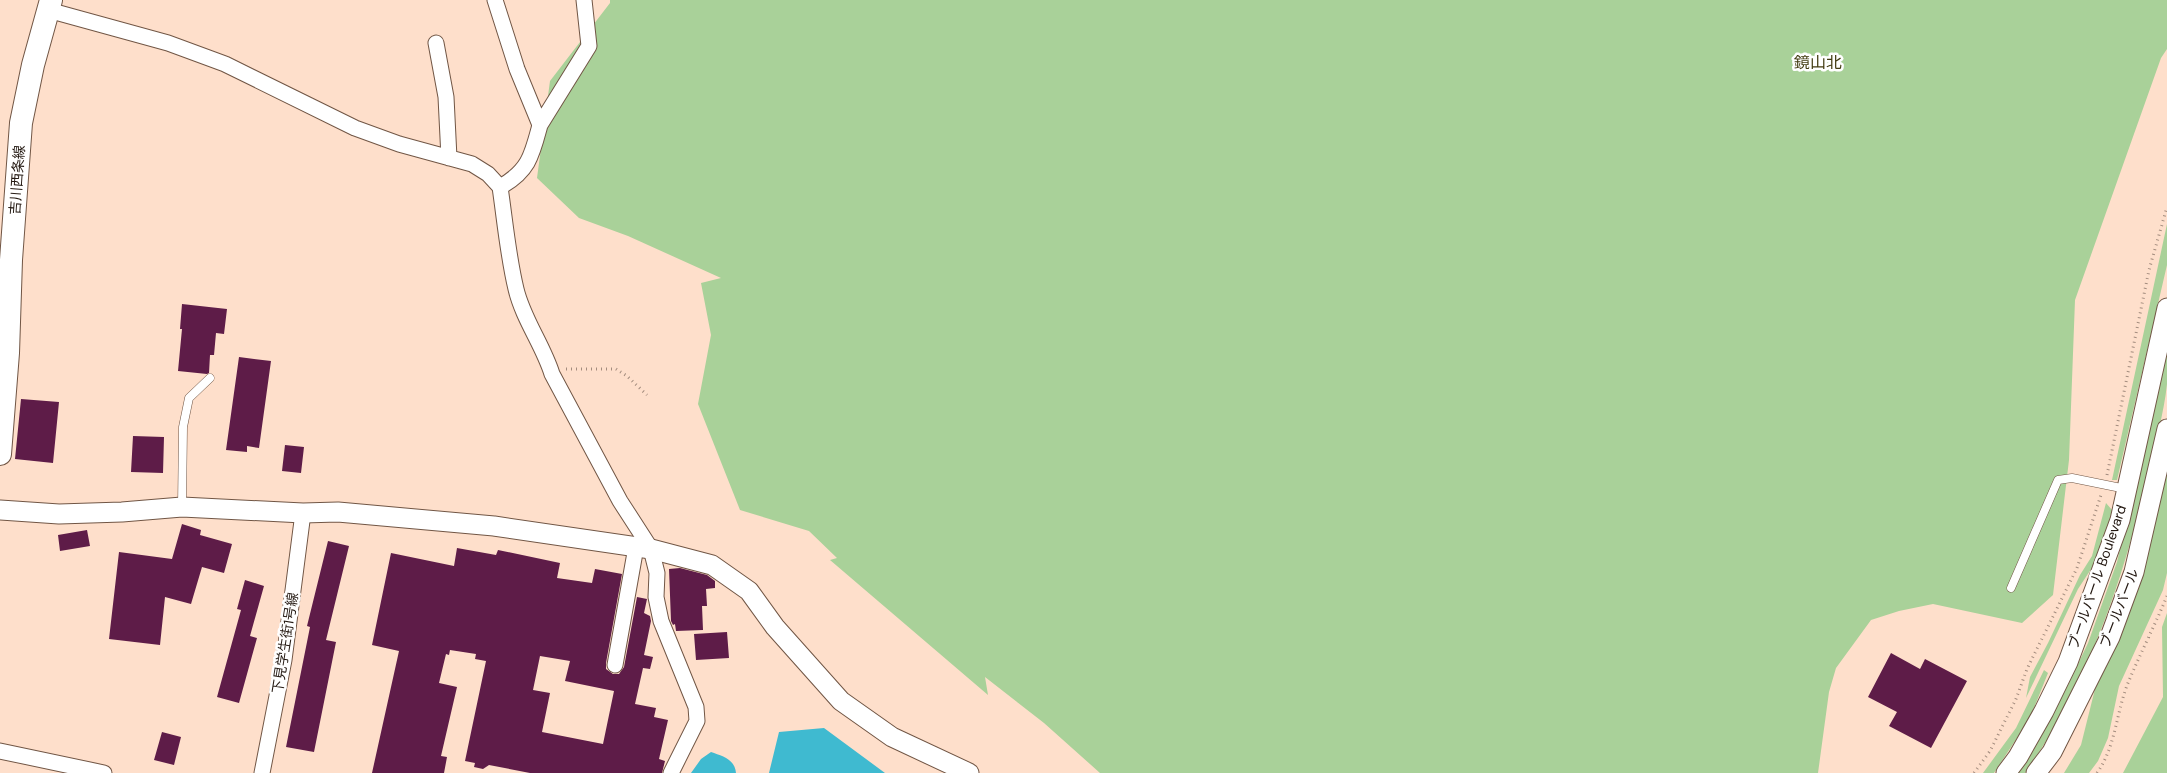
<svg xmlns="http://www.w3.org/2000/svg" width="2167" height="773" viewBox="0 0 2167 773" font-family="'DM Sans','Noto Sans JP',sans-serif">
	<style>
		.green { fill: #a9d199 }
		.water { fill: #3fbad0 }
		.building { fill: #5e1c48; fill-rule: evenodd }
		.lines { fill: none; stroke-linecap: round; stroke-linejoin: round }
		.service-casing { stroke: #715645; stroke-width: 9 }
		.minor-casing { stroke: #715645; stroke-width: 17 }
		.tertiary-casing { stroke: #715645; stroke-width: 21 }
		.secondary-casing { stroke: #715645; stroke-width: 24 }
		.path { stroke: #a38c7e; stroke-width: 3; stroke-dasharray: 1 4; stroke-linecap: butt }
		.service { stroke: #fff; stroke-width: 8 }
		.minor { stroke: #fff; stroke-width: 15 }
		.tertiary { stroke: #fff; stroke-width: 19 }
		.secondary { stroke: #fff; stroke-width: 22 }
		.labels { text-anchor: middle; stroke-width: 5; stroke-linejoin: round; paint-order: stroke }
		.street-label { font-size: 14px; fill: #241912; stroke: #fff }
		.quarter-label { font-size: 16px; fill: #423b11; stroke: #fff }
	</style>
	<rect width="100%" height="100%" fill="#fedfcb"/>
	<!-- green -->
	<path class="green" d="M610,0H2167V49L2161,58L2075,300L2069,460L2053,595L2022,623L1933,604L1899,611L1871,620L1836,668L1829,692L1818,773H1100L1044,723L985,677L988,695L830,560L837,558L809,531L740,510L698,404L711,335L701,283L721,278L628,236L579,218L537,178L550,81L610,3Z
		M2167,224V265L2117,480H2112Z
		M2167,346C2167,358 2167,371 2167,384C2164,413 2155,444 2148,473C2124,578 2088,685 2025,773H2014L2045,727L2068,685L2088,643L2117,562Z
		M2167,469V573L2163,590L2119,686L2108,738L2098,761L2089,773H2064L2081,745L2096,685Z
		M2106,503L2112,510L2101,554L2078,589L2026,698L2030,677L2048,643L2080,575L2092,556Z
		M2167,613V773H2123L2163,697L2162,627Z
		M2044,670L2048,673L2030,718L1994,773H1983L2016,728Z"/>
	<!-- water -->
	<path class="water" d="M824,728L885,773H769L779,732Z
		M711,752C722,756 735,759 736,773H691L701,759Z"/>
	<!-- building -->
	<path class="building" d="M182,304L227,309L224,334L216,333L214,355H210L209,373L207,374L178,371L182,329H180Z
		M239,357L271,361L259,448L247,446V452L226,450Z
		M21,399L59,402L53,463L15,459Z
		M133,436L164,437L163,473L131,472Z
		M285,445L304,447L301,473L282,471Z
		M182,524L201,530L200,535L232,544L224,573L202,567L191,604L165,597L160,645L109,639L119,552L172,559Z
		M87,530L90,546L60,551L58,535Z
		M328,541L349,546L326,640L336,642L314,752L286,747L310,627L307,626Z
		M457,548L496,555L498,550L560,563L557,578L592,583L595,569L622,574L606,663V669L613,674H619L624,667L637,597L647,599L644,613L650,616L651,621L644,655L653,657L650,669L643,668L635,704L656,708L654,717L668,720L659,759L665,761L662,773H530L489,765L483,769L474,767L475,763L465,761L486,661L475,659L476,654L450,650L449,655L446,654L439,683L457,687L441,756L447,757L444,773H372L399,651L372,645L391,553L454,566ZM540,656L570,661L565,681L614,691L603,744L542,732L550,693L533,690Z
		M680,568L707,575L715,581V588L706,589L707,606H702L703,630L676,631L675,624L673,625L671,621L669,569Z
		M245,580L264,586L250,636L257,638L239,703L217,697L241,610L237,609Z
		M727,632L729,658L696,660L694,634Z
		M1891,653L1920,669L1925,659L1967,681L1931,748L1889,726L1897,712L1868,697Z
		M162,732L181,737L174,765L154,760Z"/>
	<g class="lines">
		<defs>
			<path id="service" d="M182,507L183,427L189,398L210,378
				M2011,588L2058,480L2072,478L2126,489"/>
			<path id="minor" d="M495,0L517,69L540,125L589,46L584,0
				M48,10L168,43L225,64L355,128L399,144L472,164L488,174L500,187C505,221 508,256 516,289C523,319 543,345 552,374L620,501L651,549L657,573L656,597L661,621L696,707L697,721L671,773
				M436,43L446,97L449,158
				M500,187C529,171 532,155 540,125
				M615,665L636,547
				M0,751L104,773
				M262,773L284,660L303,513"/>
			<path id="tertiary" d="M0,510L59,514L122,512L182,507L303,513L338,512L494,526L651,549L712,565L749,591L775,627L841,701L892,737L969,773
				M2006,773L2018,757L2044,711L2068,662L2120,520L2167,308
				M2036,773L2052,752L2110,637L2134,572L2167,429"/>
			<path id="secondary" d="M0,454L8,353L11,260L21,123L33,65L51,0"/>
		</defs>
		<!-- service casing -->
		<use href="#service" class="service-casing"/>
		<!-- minor casing -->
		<use href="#minor" class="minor-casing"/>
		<!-- tertiary casing -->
		<use href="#tertiary" class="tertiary-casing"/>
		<!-- secondary casing -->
		<use href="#secondary" class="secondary-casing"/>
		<!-- path -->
		<path class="path" d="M566,369H616L627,376L647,395
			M2107,475L2149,270L2167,207
			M1974,773L1990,751L2016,699L2027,669L2077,568L2101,495
			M2097,773C2116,746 2116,713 2128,683C2140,654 2155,625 2167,596"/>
		<!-- service -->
		<use href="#service" class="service"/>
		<!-- minor -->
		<use href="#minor" class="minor"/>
		<!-- tertiary -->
		<use href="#tertiary" class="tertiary"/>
		<!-- secondary -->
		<use href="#secondary" class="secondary"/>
	</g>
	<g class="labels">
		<!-- street labels -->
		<g class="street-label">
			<text transform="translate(17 180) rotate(-86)" y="5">吉川西条線</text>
			<text transform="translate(2097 577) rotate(-71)" y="5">ブールバール Boulevard</text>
			<text transform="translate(2119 608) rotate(-69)" y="5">ブールバール</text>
			<text transform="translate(285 643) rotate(-81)" y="5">下見学生街1号線</text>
		</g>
		<!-- quarter labels -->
		<g class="quarter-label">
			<text x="1818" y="68">鏡山北</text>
		</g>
	</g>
</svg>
